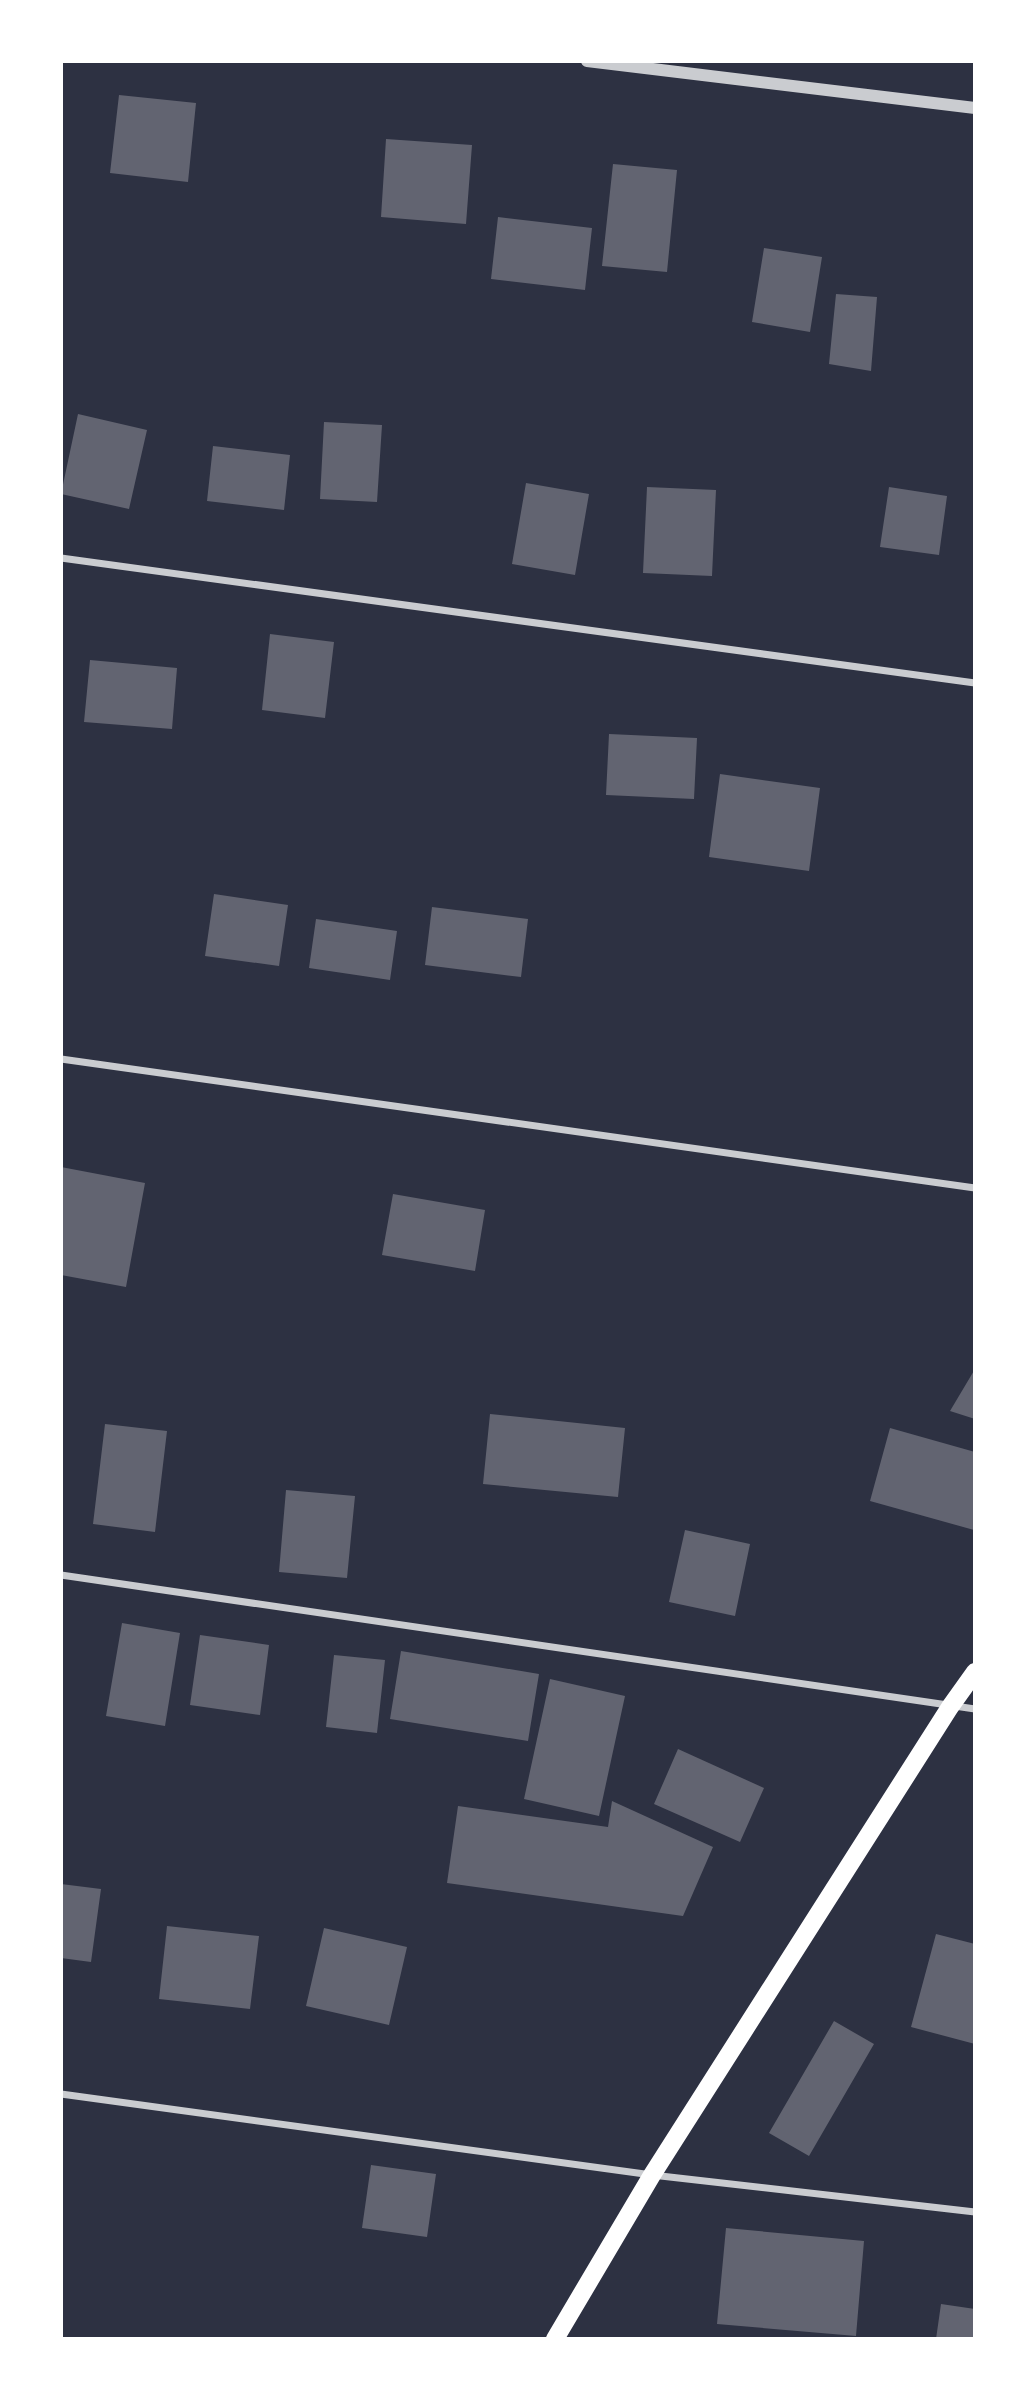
<svg xmlns="http://www.w3.org/2000/svg" width="1036" height="2400" viewBox="0 0 1036 2400" font-family="'DejaVu Sans',sans-serif">
	<style>
		.building { fill: #626471 }
		.lines { fill: none; stroke-linecap: round; stroke-linejoin: round }
		.minor { stroke: #caccd0; stroke-width: 7 }
		.tertiary { stroke: #caccd0; stroke-width: 12 }
		.primary { stroke: #fff; stroke-width: 18 }
	</style>
	<rect width="100%" height="100%" fill="#2d3142"/>
	<!-- building -->
	<path class="building" d="M119,95L196,103L188,182L110,173Z
		M386,139L472,145L466,224L381,217Z
		M613,164L677,170L667,272L602,266Z
		M498,217L592,228L585,290L491,279Z
		M764,248L822,257L810,332L752,322Z
		M836,294L877,297L871,371L829,364Z
		M78,414L147,430L129,509L61,494Z
		M324,422L382,425L377,502L320,499Z
		M213,446L290,455L284,510L207,501Z
		M526,483L589,494L575,575L512,564Z
		M647,487L716,490L712,576L643,573Z
		M889,487L947,496L939,555L880,547Z
		M270,634L334,642L325,718L262,710Z
		M90,660L177,668L172,729L84,722Z
		M609,734L697,738L694,799L606,795Z
		M720,774L820,788L809,871L709,857Z
		M214,894L288,905L279,966L205,956Z
		M432,907L528,919L521,977L425,965Z
		M316,919L397,931L390,980L309,968Z
		M61,1167L145,1183L126,1287L61,1275Z
		M393,1194L485,1210L475,1271L382,1255Z
		M975,1369V1419L950,1411Z
		M490,1414L625,1428L618,1497L483,1484Z
		M105,1424L167,1431L155,1532L93,1524Z
		M890,1428L975,1452L974,1530L870,1501Z
		M286,1490L355,1496L347,1578L279,1572Z
		M685,1530L750,1544L735,1616L669,1602Z
		M122,1623L180,1633L165,1726L106,1716Z
		M200,1635L269,1645L260,1715L190,1705Z
		M401,1651L539,1674L528,1741L390,1719Z
		M334,1655L385,1660L377,1733L326,1727Z
		M550,1679L625,1696L599,1816L524,1799Z
		M678,1749L764,1788L740,1842L654,1804Z
		M612,1801L713,1847L683,1916L447,1883L458,1806L608,1827Z
		M61,1884L101,1889L91,1962L61,1958Z
		M167,1926L259,1936L250,2009L159,1999Z
		M324,1928L407,1947L389,2025L306,2006Z
		M936,1934L975,1944V2044L911,2027Z
		M834,2021L874,2044L809,2156L769,2133Z
		M371,2165L436,2174L427,2237L362,2228Z
		M726,2228L864,2241L856,2336L717,2324Z
		M941,2304L975,2309V2339H936Z"/>
	<g class="lines">
		<!-- minor -->
		<path class="minor" d="M61,558L975,683
			M61,1059L975,1188
			M61,1575L975,1709
			M61,2094L652,2175L975,2212"/>
		<!-- tertiary -->
		<path class="tertiary" d="M587,61L975,108"/>
		<!-- primary -->
		<path class="primary" d="M555,2339L652,2175L950,1707L975,1672"/>
	</g>
	<!-- border -->
	<rect width="1036" height="2400" fill="none" stroke="#ffffff" stroke-width="126"/>
</svg>
